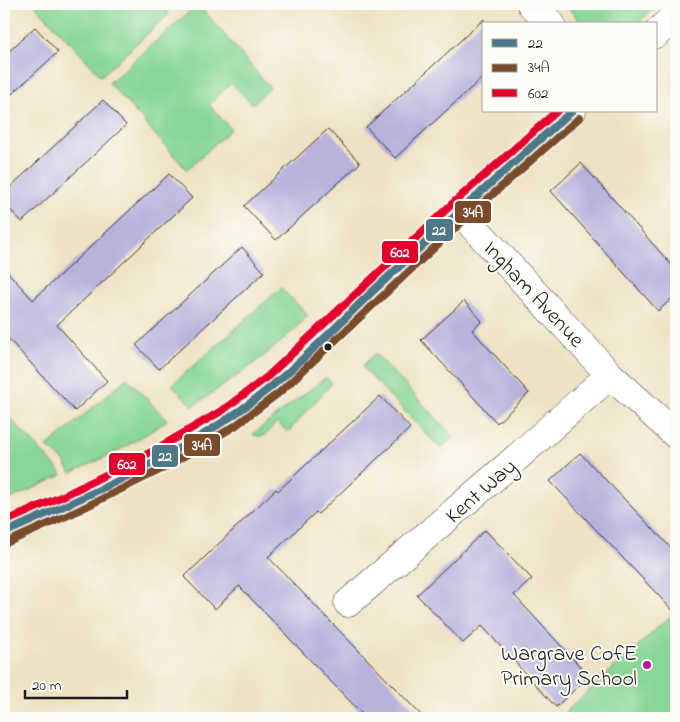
<svg xmlns="http://www.w3.org/2000/svg" width="680" height="722" viewBox="0 0 680 722" font-family="'Indie Flower',sans-serif">
	<style>
		.green { fill: #87d696; stroke: #527959 }
		.building { fill: #b7b1dc }
		.lines { fill: none; stroke-linecap: round; stroke-linejoin: round }
		.minor-casing { stroke: #3c3a35; stroke-width: 29 }
		.minor { stroke: #fff; stroke-width: 28 }
		.bus-1-casing { stroke: #fdfcf7; stroke-width: 11 }
		.bus-2-casing { stroke: #fdfcf7; stroke-width: 11 }
		.bus-3-casing { stroke: #fdfcf7; stroke-width: 11 }
		.bus-1 { stroke: #4e7888; stroke-width: 8 }
		.bus-2 { stroke: #7a4b2a; stroke-width: 8 }
		.bus-3 { stroke: #e4002b; stroke-width: 8 }
		.bus-dot { fill: #1c1c1c; stroke: #fdfcf7; stroke-width: 2 }
		.poi-dot { fill: #b5179e; stroke: #fdfcf7; stroke-width: 2 }
		.labels { text-anchor: middle; stroke-width: 4; stroke-linejoin: round; paint-order: stroke }
		.street-label { font-size: 22px; fill: #1c1c1c; stroke: #fdfcf7 }
		.poi-label { font-size: 22px; fill: #1c1c1c; stroke: #fdfcf7; text-anchor: end }
		.line-badge { stroke: #fdfcf7; stroke-width: 2 }
		.badge-label { font-size: 14px; text-anchor: middle; font-weight: bold; fill: #fff }
	</style>
	<rect width="100%" height="100%" fill="#fdfcf7"/>
	<filter id="ink" filterUnits="userSpaceOnUse"><feTurbulence type="fractalNoise" baseFrequency=".02" numOctaves="2"/><feDisplacementMap in="SourceGraphic" scale="10" xChannelSelector="R" yChannelSelector="G"/><feConvolveMatrix kernelMatrix="1 2 1 2 8 2 1 2 1" color-interpolation-filters="sRGB"/></filter>
	<filter id="wash" filterUnits="userSpaceOnUse"><feTurbulence type="fractalNoise" baseFrequency=".0096" numOctaves="4" result="noise"/><feDisplacementMap in="SourceGraphic" scale="20" xChannelSelector="R" yChannelSelector="G"/><feGaussianBlur stdDeviation="1.12" result="paint"/><feColorMatrix in="noise" values="0 0 0 0 0 0 0 0 0 0 0 0 0 0 0 0 0 1.4 0 .05"/><feComposite in="paint" operator="in"/></filter>
	<g filter="url(#wash)">
		<rect width="100%" height="100%" fill="#eee2c3"/>
		<!-- green -->
		<path class="green" d="M34,4H160L169,14L101,76Z
			M198,4L270,88L252,104L231,83L209,105L231,129L187,170L109,83Z
			M565,4H659L637,24H586L577,18Z
			M281,288L308,315C276,351 233,379 193,406L172,385Z
			M375,353L452,435L454,438L452,440L440,448L362,367Z
			M326,377L332,383L288,432L277,422C269,429 267,440 254,435L253,434Z
			M127,378L167,420C137,442 105,458 71,473L64,461L47,447Z
			M4,412L59,470L62,475L4,502Z
			M676,611V718H559Z"/>
		<g id="blocks">
			<!-- building -->
			<path class="building" d="M484,19V76L395,158L366,127Z
				M35,27L58,52L4,101V56Z
				M103,100L126,125L22,222L4,203V193Z
				M328,129L360,163L276,240L244,206Z
				M581,163L676,270V295L658,311L551,191Z
				M169,174L192,198L57,325L107,381L75,411L4,334V268L33,300Z
				M242,247L264,272L159,369L136,345Z
				M464,301L482,321L472,330L529,393L497,423L421,340Z
				M380,396L410,428L318,514L316,512L268,557L424,718H366L239,586L215,609L184,577L276,489L278,491Z
				M580,453L676,553V614L550,481Z
				M485,530L532,579L514,595L589,676L556,707L482,626L463,643L417,595Z"/>
		</g>
	</g>
	<g filter="url(#ink)">
		<use href="#blocks" fill-opacity="0" stroke="#3c3a35" stroke-width="1"/>
		<g class="lines">
			<defs>
				<path id="minor" d="M531,4L551,24
					M656,34L676,15
					M459,211L610,375L676,435
					M4,533L69,504L158,460L229,418L273,385L459,211L572,111
					M348,603L504,469L610,375"/>
			</defs>
			<!-- minor casing -->
			<use href="#minor" class="minor-casing"/>
			<!-- minor -->
			<use href="#minor" class="minor"/>
			<defs>
				<path id="bus-1" d="M4,533C80,499 159,465 229,418C282,383 327,335 373,291C439,230 505,170 572,111"/>
				<path id="bus-2" d="M8,542L73,513L162,469L235,426L280,392L466,218L579,118"/>
				<path id="bus-3" d="M4,522L65,495L153,451L223,410L267,377L452,204L557,111"/>
			</defs>
			<!-- bus-1 casing -->
			<use href="#bus-1" class="bus-1-casing"/>
			<!-- bus-2 casing -->
			<use href="#bus-2" class="bus-2-casing"/>
			<!-- bus-3 casing -->
			<use href="#bus-3" class="bus-3-casing"/>
			<!-- bus-1 -->
			<use href="#bus-1" class="bus-1"/>
			<!-- bus-2 -->
			<use href="#bus-2" class="bus-2"/>
			<!-- bus-3 -->
			<use href="#bus-3" class="bus-3"/>
		</g>
	</g>
	<!-- markers -->
	<circle class="bus-dot" cx="328" cy="347" r="4.5"/>
	<circle class="poi-dot" cx="647" cy="665" r="5"/>
	<g class="labels">
		<!-- street labels -->
		<g class="street-label">
			<text transform="translate(535 293) rotate(47)" y="8">Ingham Avenue</text>
			<text transform="translate(480 490) rotate(-41)" y="8">Kent Way</text>
		</g>
		<!-- poi labels -->
		<g class="poi-label">
			<text x="637" y="660">Wargrave CofE<tspan x="637" dy="25">Primary School</tspan></text>
		</g>
	</g>
	<g class="line-badge">
		<rect x="454" y="200" width="38" height="24" rx="5" fill="#7a4b2a"/>
		<rect x="425" y="218" width="29" height="24" rx="5" fill="#4e7888"/>
		<rect x="381" y="240" width="38" height="24" rx="5" fill="#e4002b"/>
		<rect x="183" y="433" width="38" height="24" rx="5" fill="#7a4b2a"/>
		<rect x="151" y="444" width="28" height="24" rx="5" fill="#4e7888"/>
		<rect x="108" y="452" width="38" height="24" rx="5" fill="#e4002b"/>
	</g>
	<g class="badge-label">
		<text x="473" y="217">34A</text>
		<text x="439" y="235">22</text>
		<text x="400" y="257">602</text>
		<text x="202" y="450">34A</text>
		<text x="165" y="461">22</text>
		<text x="127" y="469">602</text>
	</g>
	<!-- margin -->
	<rect width="680" height="722" fill="none" stroke="#fdfcf7" stroke-width="20"/>
	<!-- legend -->
	<rect x="482" y="22" width="175" height="90" fill="#fdfcf7" stroke="#a3a29f"/>
	<rect x="492" y="39" width="25" height="8" fill="#4e7888" stroke="#a3a29f"/>
	<text x="528" y="48" font-size="15" fill="#1c1c1c">22</text>
	<rect x="492" y="64" width="25" height="8" fill="#7a4b2a" stroke="#a3a29f"/>
	<text x="528" y="72" font-size="15" fill="#1c1c1c">34A</text>
	<rect x="492" y="89" width="25" height="8" fill="#e4002b" stroke="#a3a29f"/>
	<text x="528" y="98" font-size="15" fill="#1c1c1c">602</text>
	<!-- scale -->
	<path d="M25 690v8h102v-8" fill="none" stroke="#1c1c1c" stroke-width="2.5"/>
	<text x="32" y="690" font-size="15" fill="#1c1c1c" stroke="#fdfcf7" stroke-width="4" paint-order="stroke">20 m</text>
</svg>
